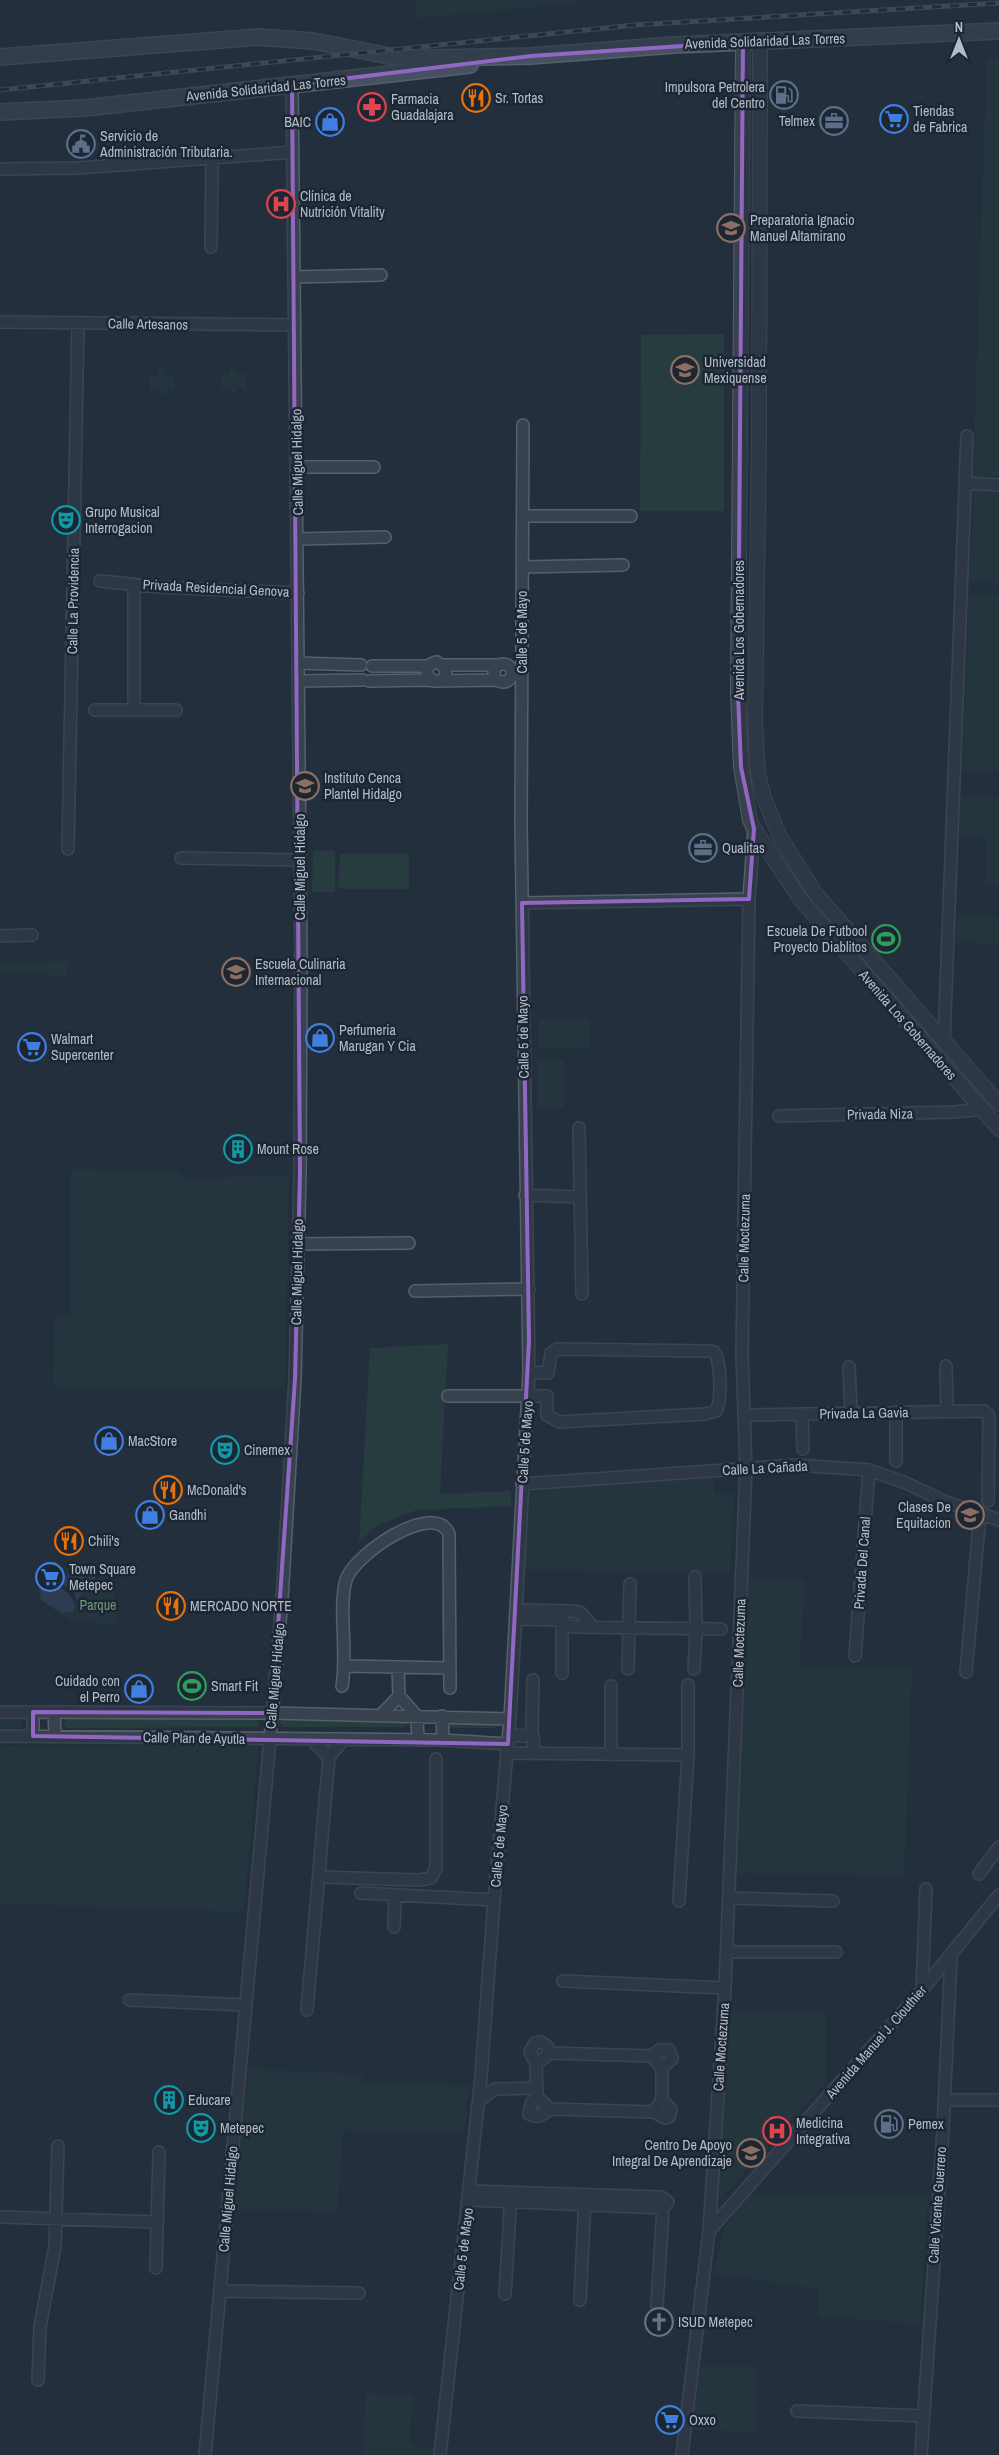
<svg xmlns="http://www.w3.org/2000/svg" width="999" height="2455" viewBox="0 0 999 2455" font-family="'Archivo Narrow',sans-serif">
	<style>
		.green { fill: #263c3f }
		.water { fill: #394c67 }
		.pier { fill: #242f3e }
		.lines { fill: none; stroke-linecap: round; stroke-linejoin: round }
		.minor-casing { stroke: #565f6c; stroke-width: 14 }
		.tertiary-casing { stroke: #565f6c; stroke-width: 16 }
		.secondary-casing { stroke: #565f6c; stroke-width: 18 }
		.minor { stroke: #38414e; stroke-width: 11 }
		.tertiary { stroke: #38414e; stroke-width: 14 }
		.secondary { stroke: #465061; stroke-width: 15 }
		.rail-casing { stroke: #5a6575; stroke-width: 5 }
		.rail { stroke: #1d2633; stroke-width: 3; stroke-dasharray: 9; stroke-linecap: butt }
		.marked { fill: none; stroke: #9266c3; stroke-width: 4; stroke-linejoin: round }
		.labels { text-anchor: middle; stroke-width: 5; stroke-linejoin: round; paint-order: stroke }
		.street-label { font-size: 14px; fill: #b4bcc9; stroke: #1d2633 }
		.poi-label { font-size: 14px; fill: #b4bcc9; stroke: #1d2633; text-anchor: start }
		.park-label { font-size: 14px; fill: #6b9a76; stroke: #1d2633 }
	</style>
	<rect width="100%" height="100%" fill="#242f3e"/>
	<!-- green -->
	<path class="green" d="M415,0H578L579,3L417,18Z
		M999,57V476H973L987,58Z
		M724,334V511H640L641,335Z
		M231,367H234L235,374L242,375L245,370L246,393L243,388H238L236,393H232L229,387H224L221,393V370L222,373L229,375Z
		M163,368V375L171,376L174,371V395L171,389H166L164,395H160L157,388H153L150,394L149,371L153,376H158L159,369Z
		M974,491L999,492V583L969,582Z
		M999,596V771H962L969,597Z
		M961,797H999V886L985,885L987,839L960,838Z
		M313,851H335V892H312Z
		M405,853L409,855V887L407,889H342L338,886L340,854Z
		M957,916L999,918V944L956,942Z
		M67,961V977H53L52,974H0V962Z
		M589,1019L590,1049H539V1020Z
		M537,1060H564V1107H537Z
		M71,1169L175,1170L183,1178L289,1176L285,1389L53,1387L55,1317L71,1316Z
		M448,1344L440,1494L511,1491V1506L417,1510L376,1526L359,1542L370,1348Z
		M714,1478V1494H734L730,1574L525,1569L529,1489Z
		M102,1578L100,1583L106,1587L111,1585L114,1589L115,1606L120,1623L101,1624L85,1619L73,1622L64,1615C67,1612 72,1610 74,1607C82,1597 83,1593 94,1585L96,1579Z
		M749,1578L805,1581L799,1667L912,1666L904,1875L736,1873Z
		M283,1718L407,1720L408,1723L404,1727H284L280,1723Z
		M0,1719H20L24,1724L21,1728H0Z
		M67,1719H256L260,1723L257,1727L66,1728L63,1724Z
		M445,1723H497L494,1728H449Z
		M255,1745L258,1747L244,1912L0,1903V1746Z
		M729,2009L826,2012V2082L717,2202Z
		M248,2069L362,2074L361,2084L469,2086L464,2134L343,2130L337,2211L235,2209Z
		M749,2195L928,2197L920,2324L818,2316L819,2289L715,2274L723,2229Z
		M701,2366L757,2367L756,2433L692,2429Z
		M366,2393L413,2395L409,2446L433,2448V2455H363Z"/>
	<!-- water -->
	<path class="water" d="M69,1574H94L96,1577L91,1589L83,1593L75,1604L73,1612H66L64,1615L41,1600L39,1590L44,1586Z"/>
	<!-- pier -->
	<path class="pier" d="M57,1581L67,1587H82L88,1592L74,1591L77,1602L75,1604L69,1594L53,1582Z"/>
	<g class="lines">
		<defs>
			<path id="minor" d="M0,169L78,168L293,152
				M211,247L212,158
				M294,277L381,275
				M0,322L295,325
				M297,467H374
				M966,483L999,485
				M523,516H631
				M298,539L385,537
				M523,567L623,565
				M100,581L160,587L298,593
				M134,584V710
				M298,663L361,665
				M494 673a9 9 0 1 1 18 0a9 9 0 1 1-18 0Z
				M444,665H498
				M372,666H429
				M442,680L446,675L445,668L437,662C430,663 426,667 427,675L433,681L497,680
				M298,681L363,680
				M369,681L430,680
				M95,710H176
				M68,849L78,323
				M181,858L300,860
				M522,903L749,899
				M0,936L32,935
				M944,1041L967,436
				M779,1116L955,1112L982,1109
				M579,1128L582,1294
				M525,1195L580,1197
				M298,1244L409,1243
				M415,1291L529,1289
				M946,1366L947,1412
				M849,1367L851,1413
				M448,1396H547V1415L559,1422L704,1414L716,1411C722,1401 721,1360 714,1352L710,1351L557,1349L551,1353L548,1373L529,1372
				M802,1414L803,1449
				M744,1415L984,1411L988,1414L989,1419L988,1501
				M896,1461V1412
				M522,1484L795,1465L869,1470L906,1483L946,1502L999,1520
				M516,1610L574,1611L581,1613L593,1627
				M516,1619L562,1620L569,1626L578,1627L721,1629
				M855,1656L869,1470
				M346,1666L450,1668
				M398,1667L399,1696L417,1716L418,1740
				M628,1669L630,1584
				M694,1669L696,1629L695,1577
				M966,1672L980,1514
				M562,1673V1620
				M533,1680L532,1731L535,1754
				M342,1686C348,1653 338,1609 346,1580C353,1555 435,1499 449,1534L450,1688
				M611,1686V1755
				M0,1712L272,1713L510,1719
				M33,1712V1736
				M54,1712L55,1735
				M381,1715L399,1696
				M442,1716L443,1740
				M509,1735L524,1736L532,1731
				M0,1736L443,1740L508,1744
				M311,1739L329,1757
				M508,1753L688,1755
				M979,1874L999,1847
				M319,1877L418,1880L431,1878L436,1868V1759
				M361,1893L494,1900
				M729,1898L833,1901
				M679,1901L688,1755V1685
				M394,1927L395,1895
				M727,1952H836
				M563,1981L725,1988
				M922,1990L926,1889
				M130,2000L246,2005
				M307,2010L329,1757L344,1739
				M550,2053L652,2056L662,2068V2100L654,2112L550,2109L537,2097L536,2064Z
				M652,2056L659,2050H669L672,2059L662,2068
				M536,2064L530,2052L535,2043L541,2042L547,2046L550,2053
				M537,2097L532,2102L529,2114C538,2119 542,2115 550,2109
				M944,2100H999
				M479,2101L495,2089L537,2088
				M654,2112L665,2118L669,2117L671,2109L662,2100
				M469,2200L663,2208L668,2202L661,2197L470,2191
				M0,2217L156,2222
				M709,2231L922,1990L999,1895
				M156,2268L159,2152
				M220,2291L359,2293
				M505,2294L511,2196
				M580,2300L585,2199
				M657,2306L663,2208
				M38,2380L40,2327L55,2246L58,2146
				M797,2411L924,2416
				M205,2455L270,1739L282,1599L295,1379L300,1172L301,953L292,85
				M440,2455L481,2077L494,1900L510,1719L529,1372L521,823L523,425
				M682,2455L709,2231L725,1988L746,1468L742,1354L749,899L754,829
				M921,2455L943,2131L951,1956"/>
			<path id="tertiary" d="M743,42L738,694L741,767L750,820L754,829L801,900L999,1129
				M760,42L759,436L755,724L758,774L764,798L780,837L815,893L999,1104"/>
			<path id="secondary" d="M0,57L258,37L313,41L389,56L434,58L531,56L674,45L999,31
				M0,112L85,108L470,65"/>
		</defs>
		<!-- minor casing -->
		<use href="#minor" class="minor-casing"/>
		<!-- tertiary casing -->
		<use href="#tertiary" class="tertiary-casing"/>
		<!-- secondary casing -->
		<use href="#secondary" class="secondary-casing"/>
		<!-- minor -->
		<use href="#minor" class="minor"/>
		<!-- tertiary -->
		<use href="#tertiary" class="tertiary"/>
		<!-- secondary -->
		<use href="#secondary" class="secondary"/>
		<defs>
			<path id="rail" d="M0,90L635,25L999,3"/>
		</defs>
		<!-- rail casing -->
		<use href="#rail" class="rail-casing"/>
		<!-- rail -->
		<use href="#rail" class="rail"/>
	</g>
	<!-- marked area -->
	<path d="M0 0H999V2455H0ZM743,42L738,694L741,767L754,829L749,899L522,903L529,1340L508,1744L33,1736V1712L272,1713L295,1379L300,1172L292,85L531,56Z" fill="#242f3e" fill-opacity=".55" fill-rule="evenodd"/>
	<path class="marked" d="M743,42L738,694L741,767L754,829L749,899L522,903L529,1340L508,1744L33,1736V1712L272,1713L295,1379L300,1172L292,85L531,56Z"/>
	<!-- icons -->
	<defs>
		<symbol id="fuel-ring" viewBox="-11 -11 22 22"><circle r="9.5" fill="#1d2633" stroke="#5c6f8a" stroke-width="1.5"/><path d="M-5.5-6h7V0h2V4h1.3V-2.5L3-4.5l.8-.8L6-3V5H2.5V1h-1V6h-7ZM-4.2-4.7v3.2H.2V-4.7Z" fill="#5c6f8a"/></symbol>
		<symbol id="restaurant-ring" viewBox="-11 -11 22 22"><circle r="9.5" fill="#1d2633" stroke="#e8710a" stroke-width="1.5"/><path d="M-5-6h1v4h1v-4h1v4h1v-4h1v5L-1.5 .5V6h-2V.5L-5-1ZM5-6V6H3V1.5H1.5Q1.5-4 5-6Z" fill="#e8710a"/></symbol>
		<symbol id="pharmacy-ring" viewBox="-11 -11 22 22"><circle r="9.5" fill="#1d2633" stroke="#e0444e" stroke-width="1.5"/><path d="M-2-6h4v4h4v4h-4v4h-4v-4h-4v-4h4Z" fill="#e0444e"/></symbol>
		<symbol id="supermarket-ring" viewBox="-11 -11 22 22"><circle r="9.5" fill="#1d2633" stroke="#3f7fe0" stroke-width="1.5"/><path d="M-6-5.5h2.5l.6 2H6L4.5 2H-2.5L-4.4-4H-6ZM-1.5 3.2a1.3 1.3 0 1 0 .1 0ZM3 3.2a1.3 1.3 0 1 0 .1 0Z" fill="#3f7fe0"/></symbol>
		<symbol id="office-ring" viewBox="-11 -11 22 22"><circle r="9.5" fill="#1d2633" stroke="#5c6f8a" stroke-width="1.5"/><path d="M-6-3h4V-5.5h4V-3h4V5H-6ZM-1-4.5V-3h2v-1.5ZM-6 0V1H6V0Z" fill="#5c6f8a"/></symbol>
		<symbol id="shop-ring" viewBox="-11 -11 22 22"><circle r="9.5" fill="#1d2633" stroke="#3f7fe0" stroke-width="1.5"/><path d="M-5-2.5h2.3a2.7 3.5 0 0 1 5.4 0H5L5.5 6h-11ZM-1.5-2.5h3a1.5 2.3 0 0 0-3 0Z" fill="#3f7fe0"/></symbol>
		<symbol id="civic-ring" viewBox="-11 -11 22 22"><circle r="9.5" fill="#1d2633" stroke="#5c6f8a" stroke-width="1.5"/><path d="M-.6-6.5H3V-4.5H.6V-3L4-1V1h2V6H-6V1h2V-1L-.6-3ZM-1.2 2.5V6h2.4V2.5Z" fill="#5c6f8a"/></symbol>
		<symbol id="hospital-ring" viewBox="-11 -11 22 22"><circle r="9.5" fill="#1d2633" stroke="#e0444e" stroke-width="1.5"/><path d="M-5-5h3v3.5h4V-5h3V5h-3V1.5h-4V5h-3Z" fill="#e0444e"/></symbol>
		<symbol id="school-ring" viewBox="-11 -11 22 22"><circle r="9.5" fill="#1d2633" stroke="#8d6e63" stroke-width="1.5"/><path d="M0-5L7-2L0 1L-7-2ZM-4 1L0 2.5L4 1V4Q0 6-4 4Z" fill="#8d6e63"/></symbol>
		<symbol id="university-ring" viewBox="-11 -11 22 22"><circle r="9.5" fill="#1d2633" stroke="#8d6e63" stroke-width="1.5"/><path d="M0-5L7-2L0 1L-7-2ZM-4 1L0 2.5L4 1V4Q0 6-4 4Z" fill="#8d6e63"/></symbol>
		<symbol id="theatre-ring" viewBox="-11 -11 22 22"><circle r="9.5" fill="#1d2633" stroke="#0f9aa8" stroke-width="1.5"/><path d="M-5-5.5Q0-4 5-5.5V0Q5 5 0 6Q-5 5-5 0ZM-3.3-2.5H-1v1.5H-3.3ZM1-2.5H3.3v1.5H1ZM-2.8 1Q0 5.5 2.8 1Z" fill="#0f9aa8"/></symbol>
		<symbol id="stadium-ring" viewBox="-11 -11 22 22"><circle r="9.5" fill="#1d2633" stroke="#2e9e5b" stroke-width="1.5"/><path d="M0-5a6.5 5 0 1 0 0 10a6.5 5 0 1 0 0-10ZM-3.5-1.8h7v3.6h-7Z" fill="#2e9e5b"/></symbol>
		<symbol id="building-ring" viewBox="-11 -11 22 22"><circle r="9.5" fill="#1d2633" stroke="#0f9aa8" stroke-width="1.5"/><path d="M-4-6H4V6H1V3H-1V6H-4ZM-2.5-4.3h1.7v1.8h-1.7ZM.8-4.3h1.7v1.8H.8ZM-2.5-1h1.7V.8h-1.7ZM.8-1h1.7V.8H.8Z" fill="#0f9aa8"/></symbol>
		<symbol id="church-ring" viewBox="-11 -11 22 22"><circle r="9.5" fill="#1d2633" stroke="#6b7280" stroke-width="1.5"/><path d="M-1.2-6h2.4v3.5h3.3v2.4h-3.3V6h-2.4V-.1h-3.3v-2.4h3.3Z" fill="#6b7280"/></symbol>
	</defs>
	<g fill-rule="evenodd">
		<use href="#fuel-ring" x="768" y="79" width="32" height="32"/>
		<use href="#restaurant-ring" x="460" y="82" width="32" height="32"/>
		<use href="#pharmacy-ring" x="356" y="91" width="32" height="32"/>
		<use href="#supermarket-ring" x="878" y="103" width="32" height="32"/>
		<use href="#office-ring" x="818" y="105" width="32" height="32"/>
		<use href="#shop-ring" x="314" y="106" width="32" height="32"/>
		<use href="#civic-ring" x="65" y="128" width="32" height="32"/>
		<use href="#hospital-ring" x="265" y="188" width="32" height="32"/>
		<use href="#school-ring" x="715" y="212" width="32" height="32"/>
		<use href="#university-ring" x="669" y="354" width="32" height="32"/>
		<use href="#theatre-ring" x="50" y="504" width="32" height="32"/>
		<use href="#university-ring" x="289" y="770" width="32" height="32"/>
		<use href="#office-ring" x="687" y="832" width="32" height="32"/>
		<use href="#stadium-ring" x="870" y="923" width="32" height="32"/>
		<use href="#university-ring" x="220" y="956" width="32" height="32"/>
		<use href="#shop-ring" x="304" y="1022" width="32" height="32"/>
		<use href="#supermarket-ring" x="16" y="1031" width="32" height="32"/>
		<use href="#building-ring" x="222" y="1133" width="32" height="32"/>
		<use href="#shop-ring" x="93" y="1425" width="32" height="32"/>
		<use href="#theatre-ring" x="209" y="1434" width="32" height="32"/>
		<use href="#restaurant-ring" x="152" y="1474" width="32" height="32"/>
		<use href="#shop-ring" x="134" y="1499" width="32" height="32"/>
		<use href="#school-ring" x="954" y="1499" width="32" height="32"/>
		<use href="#restaurant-ring" x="53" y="1525" width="32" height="32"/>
		<use href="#supermarket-ring" x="34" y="1561" width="32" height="32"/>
		<use href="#restaurant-ring" x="155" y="1590" width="32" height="32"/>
		<use href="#stadium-ring" x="176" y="1670" width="32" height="32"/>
		<use href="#shop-ring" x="123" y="1673" width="32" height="32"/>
		<use href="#building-ring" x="153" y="2084" width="32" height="32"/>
		<use href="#fuel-ring" x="873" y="2108" width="32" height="32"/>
		<use href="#theatre-ring" x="185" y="2112" width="32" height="32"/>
		<use href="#hospital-ring" x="761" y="2115" width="32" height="32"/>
		<use href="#school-ring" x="735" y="2137" width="32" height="32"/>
		<use href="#church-ring" x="643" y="2306" width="32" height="32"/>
		<use href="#supermarket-ring" x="654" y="2404" width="32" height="32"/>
	</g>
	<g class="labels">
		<!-- street labels -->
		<g class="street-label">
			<text transform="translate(765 41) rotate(-2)" y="5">Avenida Solidaridad Las Torres</text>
			<text transform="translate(266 88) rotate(-6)" y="5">Avenida Solidaridad Las Torres</text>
			<text transform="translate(148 324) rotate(1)" y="5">Calle Artesanos</text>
			<text transform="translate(297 462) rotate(-91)" y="5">Calle Miguel Hidalgo</text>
			<text transform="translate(216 588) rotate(3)" y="5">Privada Residencial Genova</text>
			<text transform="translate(73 601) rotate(-89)" y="5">Calle La Providencia</text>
			<text transform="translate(739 630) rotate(-90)" y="5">Avenida Los Gobernadores</text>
			<text transform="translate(522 632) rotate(-90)" y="5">Calle 5 de Mayo</text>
			<text transform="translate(300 867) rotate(-90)" y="5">Calle Miguel Hidalgo</text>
			<text transform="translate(908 1025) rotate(49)" y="5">Avenida Los Gobernadores</text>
			<text transform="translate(523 1037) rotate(-91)" y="5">Calle 5 de Mayo</text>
			<text transform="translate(880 1114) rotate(-1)" y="5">Privada Niza</text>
			<text transform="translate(744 1238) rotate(-89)" y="5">Calle Moctezuma</text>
			<text transform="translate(297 1272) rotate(-89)" y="5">Calle Miguel Hidalgo</text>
			<text transform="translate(864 1413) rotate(-1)" y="5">Privada La Gavia</text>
			<text transform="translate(525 1442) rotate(-86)" y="5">Calle 5 de Mayo</text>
			<text transform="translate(765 1468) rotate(-3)" y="5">Calle La Cañada</text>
			<text transform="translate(862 1563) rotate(-86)" y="5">Privada Del Canal</text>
			<text transform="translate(739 1643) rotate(-88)" y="5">Calle Moctezuma</text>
			<text transform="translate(275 1676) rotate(-85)" y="5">Calle Miguel Hidalgo</text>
			<text transform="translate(194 1738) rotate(1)" y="5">Calle Plan de Ayutla</text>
			<text transform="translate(499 1846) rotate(-85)" y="5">Calle 5 de Mayo</text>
			<text transform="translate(876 2042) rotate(-49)" y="5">Avenida Manuel J. Clouthier</text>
			<text transform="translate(721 2047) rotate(-86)" y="5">Calle Moctezuma</text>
			<text transform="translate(228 2199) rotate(-85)" y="5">Calle Miguel Hidalgo</text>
			<text transform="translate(937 2205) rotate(-86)" y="5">Calle Vicente Guerrero</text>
			<text transform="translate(463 2249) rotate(-83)" y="5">Calle 5 de Mayo</text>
		</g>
		<!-- poi labels -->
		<g class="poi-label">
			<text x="765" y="92" text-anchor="end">Impulsora Petrolera<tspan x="765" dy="16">del Centro</tspan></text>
			<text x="495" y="103">Sr. Tortas</text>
			<text x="391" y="104">Farmacia<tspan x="391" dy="16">Guadalajara</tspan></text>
			<text x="913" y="116">Tiendas<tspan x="913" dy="16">de Fabrica</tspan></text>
			<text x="815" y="126" text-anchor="end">Telmex</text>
			<text x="311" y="127" text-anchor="end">BAIC</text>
			<text x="100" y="141">Servicio de<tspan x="100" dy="16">Administración Tributaria.</tspan></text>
			<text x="300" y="201">Clínica de<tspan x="300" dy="16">Nutrición Vitality</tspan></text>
			<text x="750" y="225">Preparatoria Ignacio<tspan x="750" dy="16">Manuel Altamirano</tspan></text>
			<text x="704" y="367">Universidad<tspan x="704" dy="16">Mexiquense</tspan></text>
			<text x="85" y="517">Grupo Musical<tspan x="85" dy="16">Interrogacion</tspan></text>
			<text x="324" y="783">Instituto Cenca<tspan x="324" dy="16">Plantel Hidalgo</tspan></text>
			<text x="722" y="853">Qualitas</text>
			<text x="867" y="936" text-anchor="end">Escuela De Futbool<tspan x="867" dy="16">Proyecto Diablitos</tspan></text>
			<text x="255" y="969">Escuela Culinaria<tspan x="255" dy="16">Internacional</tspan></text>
			<text x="339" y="1035">Perfumeria<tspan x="339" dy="16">Marugan Y Cia</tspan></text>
			<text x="51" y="1044">Walmart<tspan x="51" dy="16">Supercenter</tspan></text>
			<text x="257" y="1154">Mount Rose</text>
			<text x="128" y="1446">MacStore</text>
			<text x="244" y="1455">Cinemex</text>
			<text x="187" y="1495">McDonald's</text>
			<text x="951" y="1512" text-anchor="end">Clases De<tspan x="951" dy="16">Equitacion</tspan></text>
			<text x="169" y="1520">Gandhi</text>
			<text x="88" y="1546">Chili's</text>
			<text x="69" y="1574">Town Square<tspan x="69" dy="16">Metepec</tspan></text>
			<text x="190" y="1611">MERCADO NORTE</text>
			<text x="120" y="1686" text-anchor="end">Cuidado con<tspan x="120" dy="16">el Perro</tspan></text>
			<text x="211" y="1691">Smart Fit</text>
			<text x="188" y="2105">Educare</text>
			<text x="796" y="2128">Medicina<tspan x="796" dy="16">Integrativa</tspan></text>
			<text x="908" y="2129">Pemex</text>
			<text x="220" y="2133">Metepec</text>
			<text x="732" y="2150" text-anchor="end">Centro De Apoyo<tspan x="732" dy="16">Integral De Aprendizaje</tspan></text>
			<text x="678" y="2327">ISUD Metepec</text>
			<text x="689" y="2425">Oxxo</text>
		</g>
		<!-- park labels -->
		<g class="park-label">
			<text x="98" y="1610">Parque</text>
		</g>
	</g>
	<!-- north arrow -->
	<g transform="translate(959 40)" stroke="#1d2633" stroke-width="4" paint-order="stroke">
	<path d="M0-4L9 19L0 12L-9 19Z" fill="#b4bcc9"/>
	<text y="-8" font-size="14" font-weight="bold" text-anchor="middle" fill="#b4bcc9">N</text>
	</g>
</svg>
